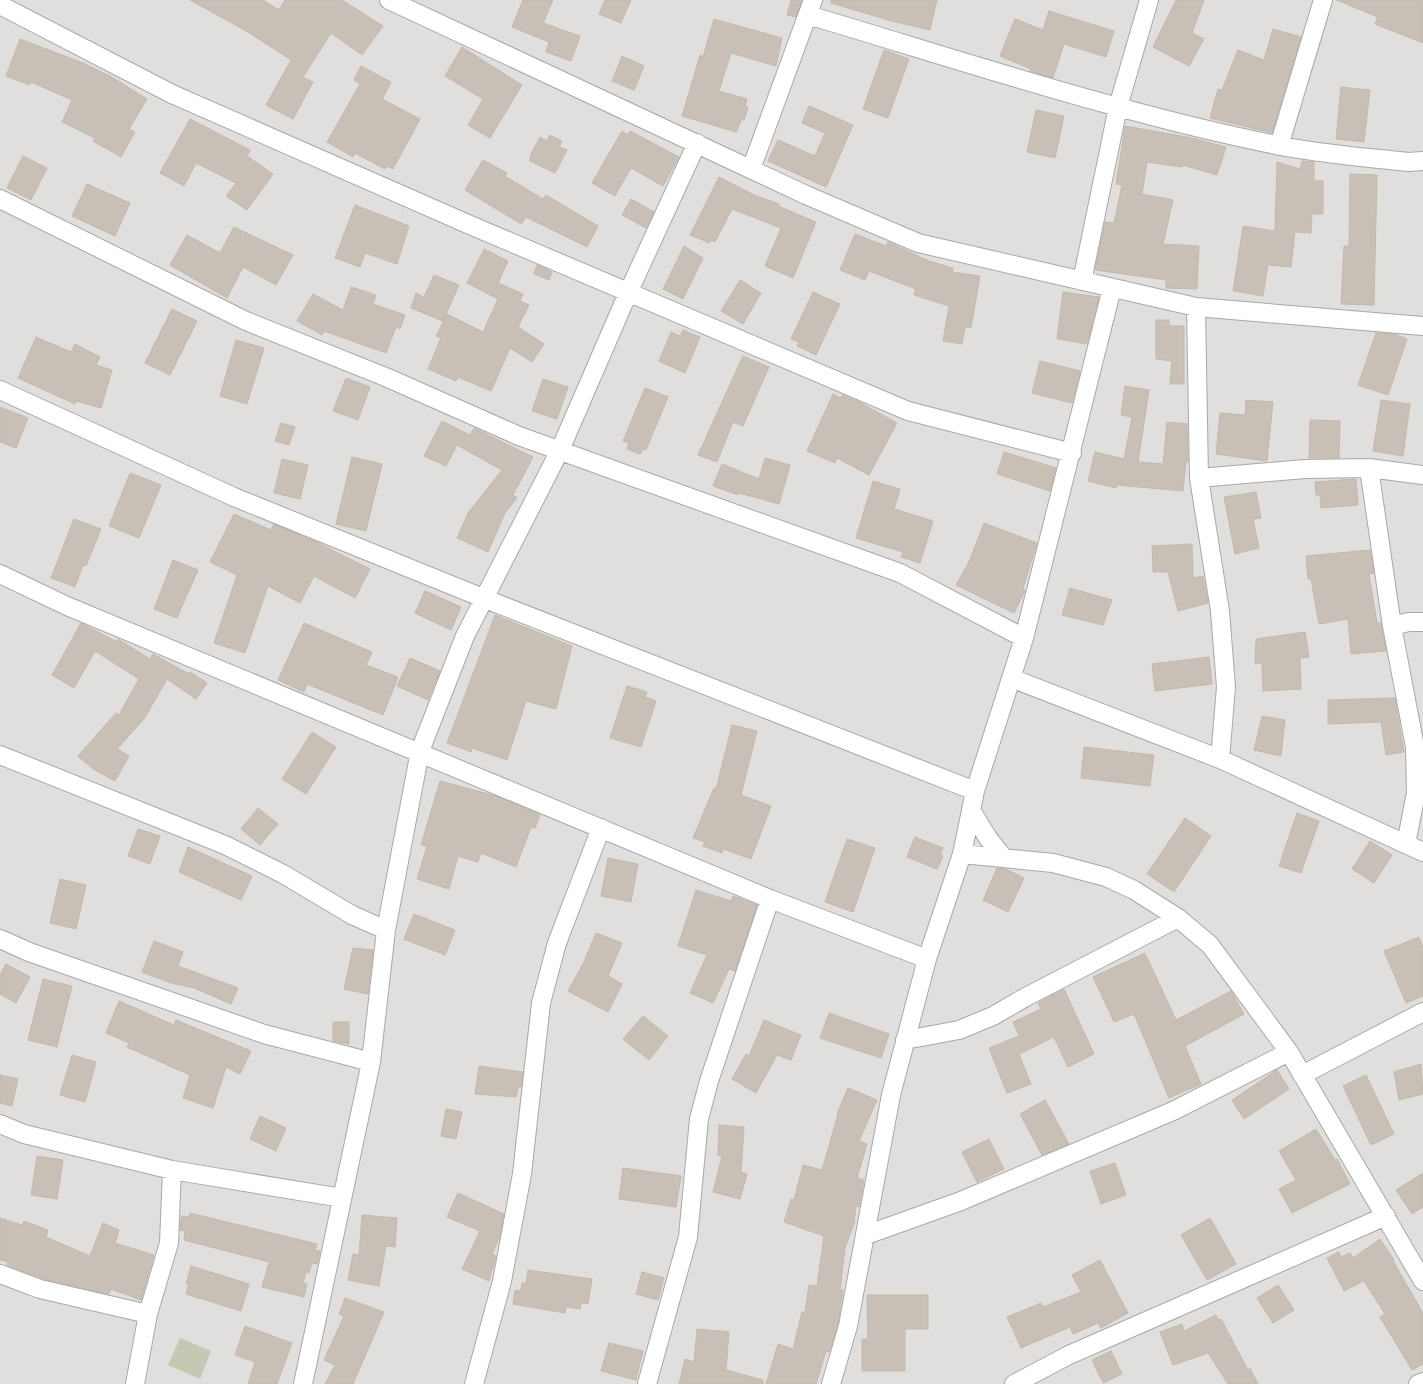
<svg xmlns="http://www.w3.org/2000/svg" width="1423" height="1384" viewBox="0 0 1423 1384" font-family="'Asap Condensed',sans-serif">
	<style>
		.residential { fill: #e0dfde }
		.construction { fill: #c5c8b2 }
		.building { fill: #c8bfb6; stroke: #c5b8a9 }
		.lines { fill: none; stroke-linecap: round; stroke-linejoin: round }
		.minor-casing { stroke: #a8a8a8; stroke-width: 20 }
		.minor { stroke: #fff; stroke-width: 18 }
	</style>
	<rect width="100%" height="100%" fill="#f2f0e8"/>
	<!-- residential -->
	<path class="residential" d="M0,0H1423V1384H0Z"/>
	<!-- construction -->
	<path class="construction" d="M180,1338L211,1351L200,1379L168,1365Z"/>
	<!-- building -->
	<path class="building" d="M190,0H263L279,10L285,0H342L383,26L362,55L331,33L303,77L313,82L293,119L266,105L291,60L248,32Z
		M523,0H553L543,23L580,36L571,61L546,52L549,42L512,27Z
		M605,0H631L621,23L599,14Z
		M791,0H802L796,17L787,15Z
		M831,0H937L930,30L888,20L831,3Z
		M1176,0H1204L1192,33L1204,39L1189,66L1153,47Z
		M1336,0H1423V43L1375,24L1378,17Z
		M1049,11L1114,31L1106,57L1064,44L1053,78L1030,71L1031,69L1000,56L1015,19L1043,30Z
		M714,19L782,38L776,66L731,53L719,91L747,99L745,106L748,107L744,120L742,119L736,132L682,116L700,55L703,57Z
		M1273,29L1301,37L1272,133L1210,118L1218,89L1222,90L1238,50L1264,60Z
		M20,39L83,63L110,76L147,99L129,129L135,132L121,157L93,141L95,138L62,122L72,100L31,82L30,85L6,76Z
		M462,47L522,85L490,138L468,125L483,99L445,76Z
		M884,50L909,59L888,118L863,109Z
		M622,56L644,66L634,90L612,81Z
		M361,66L391,82L382,99L420,119L393,169L387,166L385,169L355,153L353,157L327,142L360,84L354,80Z
		M1341,87L1370,90L1364,142L1336,139Z
		M809,106L853,125L826,187L768,161L778,140L815,156L825,133L802,123Z
		M1036,110L1064,116L1055,158L1027,152Z
		M190,119L250,150L247,156L273,174L247,210L226,196L236,183L196,163L184,186L160,173Z
		M1125,126L1192,138L1226,147L1217,175L1183,165L1182,167L1147,162L1142,194L1173,200L1163,244L1199,246L1197,289L1166,288V280L1095,270L1105,222L1114,223L1122,185L1116,184Z
		M622,131L628,135L630,131L679,157L663,186L631,168L615,196L592,183Z
		M550,135L562,141L559,147L567,150L555,173L530,161V156L540,137L547,141Z
		M23,156L47,168L31,200L7,188Z
		M483,160L507,173L505,176L543,199L546,195L598,226L587,247L526,217L521,224L465,190Z
		M1302,161L1314,162V181H1323V214H1312L1311,233L1295,232L1291,267L1268,265L1263,296L1233,291L1243,226L1275,231L1277,162L1300,169Z
		M1350,174L1377,175L1374,305L1341,304L1344,246H1349Z
		M719,177L754,195L779,204L778,206L816,222L793,278L765,266L781,228L732,209L715,242L711,240L710,243L690,235Z
		M87,184L130,203L115,236L72,216Z
		M631,199L654,212L646,228L622,215Z
		M355,205L409,226L397,264L365,253L360,267L335,258Z
		M234,227L293,255L276,285L243,267L227,298L170,265L187,235L220,253Z
		M855,234L886,246L888,242L929,261L953,268L952,272L980,276L971,328L965,327L962,344L943,341L949,306L914,295L916,289L869,271L865,280L840,270Z
		M684,246L703,258L683,299L663,289Z
		M484,249L508,261L498,283L523,294L520,301L529,305L518,327L544,344L532,362L510,348L491,391L458,377L456,381L428,369L441,338L436,336L447,314L483,332L498,299L467,283Z
		M537,265L552,272L549,280L534,274Z
		M434,275L459,285L443,321L411,308L416,293L424,297Z
		M740,280L761,293L743,324L721,311Z
		M351,287L376,295L373,304L405,315L400,329L396,327L386,353L324,331L322,335L297,321L313,294L343,310Z
		M813,292L840,304L816,355L797,346L799,342L791,339Z
		M1063,292L1099,297L1087,344L1057,339Z
		M172,309L197,321L170,375L145,363Z
		M1156,320H1169V326H1184V384H1170L1172,361L1156,359Z
		M683,330L700,337L685,373L659,361L671,332L680,336Z
		M1376,333L1394,334L1407,339L1388,395L1358,385Z
		M36,337L71,352L75,344L100,357L96,365L112,370L101,408L76,401L75,404L18,378Z
		M236,340L264,348L247,404L220,396Z
		M743,356L769,367L743,426L733,422L717,462L698,455Z
		M1040,361L1080,371L1072,403L1032,393Z
		M346,378L370,387L358,420L333,411Z
		M543,379L568,387L557,419L532,411Z
		M1125,386L1149,390L1138,462L1163,464L1167,422L1187,424L1188,462L1186,461L1183,491L1117,485L1116,488L1088,481L1095,452L1124,459L1132,417L1121,415Z
		M645,388L668,397L646,450L643,449L640,454L627,449L629,443L623,441Z
		M833,394L841,398L842,395L859,402L897,423L869,475L837,458L835,463L807,451Z
		M1246,400L1273,402L1267,461L1216,454L1220,413L1245,415Z
		M1381,400L1410,404L1403,456L1373,451Z
		M0,407L28,418L16,448L0,442Z
		M1310,420L1340,421L1339,458H1309Z
		M442,421L470,435L474,428L533,457L513,495L517,498L505,513L488,552L457,538L468,513L502,470L457,445L446,466L424,456Z
		M281,423L295,427L289,445L275,441Z
		M1004,452L1056,468L1050,491L997,474Z
		M352,457L382,464L366,531L336,524Z
		M765,458L790,465L779,504L739,493L738,495L713,486L722,464L759,479Z
		M282,459L308,465L300,499L274,493Z
		M130,473L161,485L139,538L109,526Z
		M1356,479L1358,505L1321,508L1320,495H1316L1315,482Z
		M873,481L900,489L894,509L933,521L920,563L901,557L903,552L856,538Z
		M1256,492L1261,518L1253,519L1259,548L1235,554L1224,497Z
		M234,514L271,530L274,524L318,543L370,569L355,598L314,576L300,603L268,586L245,653L214,643L237,575L210,562Z
		M74,519L101,529L86,566L83,565L75,587L51,578Z
		M984,523L1037,543L1023,588L1025,591L1014,613L956,585L969,562Z
		M1192,544L1193,578L1203,576L1208,603L1178,611L1168,572H1153L1152,546Z
		M1370,550L1374,573L1369,574L1377,623H1381L1386,651L1351,654L1348,619L1319,624L1311,579H1308L1306,556Z
		M173,560L198,570L177,618L154,609Z
		M1070,588L1112,600L1103,625L1062,615Z
		M425,591L461,607L451,630L415,613Z
		M495,615L572,646L556,709L526,701L507,760L472,748L471,752L447,743Z
		M81,623L117,642L118,639L150,659L153,654L189,674L190,672L207,683L196,699L167,679L144,719L117,749L129,756L115,781L93,769L78,756L116,713L119,715L139,679L95,651L74,688L52,675Z
		M304,623L372,652L366,665L398,677L383,715L307,684L304,692L278,680Z
		M1305,632L1309,657L1300,658L1301,689L1263,691L1262,663L1255,664L1256,639Z
		M1209,657L1212,684L1155,691L1152,664Z
		M410,658L440,671L428,700L397,686Z
		M627,686L647,692L645,697L656,701L641,747L610,738Z
		M1395,698L1404,752L1386,755L1381,722L1328,724V700Z
		M1262,716L1285,720L1281,756L1254,750Z
		M732,725L757,731L741,795L771,806L751,859L723,849L722,853L703,846L705,842L693,838L714,788L716,789Z
		M312,732L336,747L306,794L282,779Z
		M1084,747L1154,755L1150,786L1081,778Z
		M440,781L496,796L540,815L535,828L531,827L516,867L481,853L478,862L458,856L449,889L417,879L427,846L421,845Z
		M258,808L278,824L260,845L241,829Z
		M1297,813L1319,821L1301,873L1279,866Z
		M1185,818L1211,836L1174,892L1147,874Z
		M138,829L160,836L150,864L128,856Z
		M915,837L943,848L940,854L943,856L937,869L907,857Z
		M847,839L875,848L853,912L825,902Z
		M1370,841L1392,855L1374,883L1352,869Z
		M188,847L252,876L241,900L179,872Z
		M608,858L638,864L631,902L601,896Z
		M997,868L1006,869L1024,878L1008,912L983,900Z
		M60,879L86,885L76,929L50,923Z
		M696,890L731,901L733,896L757,905L735,971L729,969L713,1003L690,993L707,955L678,946Z
		M414,914L455,930L445,955L404,939Z
		M596,933L622,943L608,976L622,984L608,1012L568,991L583,964Z
		M1419,937L1423,947V996L1406,1003L1384,951Z
		M154,941L183,952L178,966L238,988L231,1004L194,988L171,983L142,972Z
		M353,948L373,950L368,994L344,989Z
		M1145,953L1176,1020L1231,991L1244,1014L1185,1046L1201,1084L1169,1098L1134,1014L1114,1022L1093,977Z
		M6,964L30,977L16,1003L0,994V975Z
		M43,979L72,986L57,1047L28,1040Z
		M1064,989L1094,1054L1068,1067L1054,1037L1019,1054L1031,1084L1007,1093L989,1048L1019,1036L1013,1022L1041,1009L1038,1003Z
		M119,1001L174,1025L176,1020L251,1051L240,1074L226,1067L213,1108L183,1098L190,1075L127,1047L129,1043L106,1033Z
		M829,1013L889,1034L881,1058L820,1038Z
		M643,1016L668,1036L649,1060L623,1039Z
		M764,1020L801,1035L791,1060L777,1055L756,1093L732,1079L746,1054L749,1056Z
		M333,1022H349V1044L333,1041Z
		M72,1055L96,1062L85,1102L60,1095Z
		M1421,1064L1423,1094L1399,1100L1394,1072Z
		M479,1066L523,1072L521,1087H518L516,1097L475,1094Z
		M1277,1070L1289,1089L1244,1119L1232,1100Z
		M0,1075L18,1079L12,1106L0,1103Z
		M1366,1075L1394,1134L1371,1145L1343,1086Z
		M848,1088L877,1100L859,1141L867,1144L857,1178L864,1180L859,1207L856,1206L854,1224L845,1248L840,1290H843L838,1324L829,1352L826,1351L816,1384H766L778,1344L793,1349L802,1312H805L809,1285L817,1286L824,1236L784,1222L791,1199L794,1200L803,1165L822,1170L838,1114H837Z
		M1045,1100L1069,1144L1042,1155L1020,1114Z
		M446,1109L462,1112L456,1139L441,1136Z
		M260,1116L286,1128L276,1151L250,1139Z
		M719,1125L744,1127L741,1172L747,1174L740,1199L713,1192L722,1156L718,1155Z
		M1316,1129L1335,1160L1337,1159L1350,1184L1292,1213L1279,1189L1296,1180L1279,1151Z
		M989,1139L1004,1169L977,1182L962,1152Z
		M37,1156L63,1160L57,1199L31,1195Z
		M1115,1163L1126,1195L1101,1204L1090,1171Z
		M623,1168L681,1176L676,1207L619,1199Z
		M1423,1173V1207L1412,1214L1396,1190Z
		M458,1193L504,1214L500,1236L492,1254L496,1256L489,1281L462,1269L480,1231L447,1217Z
		M190,1213L317,1244L315,1250L320,1251L317,1264L312,1263L309,1273L306,1272L303,1283L307,1284L304,1297L262,1287L269,1262L184,1240L185,1231L180,1230L181,1221L182,1216L189,1217Z
		M362,1215L397,1218L395,1247L386,1246L379,1286L348,1280L353,1254L359,1255Z
		M0,1218L22,1225L24,1221L48,1230L46,1237L90,1256L103,1223L119,1230L115,1243L154,1255L141,1300L111,1289L109,1294L43,1279L7,1265L8,1262L0,1260Z
		M1210,1218L1236,1264L1207,1280L1181,1235Z
		M1380,1239L1394,1260L1393,1261L1423,1313V1364L1412,1370L1380,1317L1385,1314L1364,1281L1344,1291L1327,1258L1339,1252L1341,1257L1350,1253L1353,1258Z
		M1100,1260L1128,1313L1101,1328L1098,1323L1073,1334L1070,1327L1021,1348L1007,1317L1041,1303L1043,1307L1081,1292L1072,1275Z
		M191,1266L249,1284L241,1311L186,1294L189,1284H186Z
		M528,1270L592,1279L588,1304L581,1303L580,1309L566,1307L565,1313L513,1304L515,1290L521,1291L522,1283H526Z
		M642,1272L664,1278L658,1300L636,1294Z
		M1278,1285L1294,1310L1273,1323L1257,1298Z
		M867,1295H928V1329H905V1371H862V1339H868Z
		M345,1298L384,1312L353,1384H325L335,1365L324,1360L344,1316L339,1314Z
		M1216,1315L1218,1320L1221,1319L1248,1370L1250,1368L1258,1384H1228L1208,1353L1173,1365L1160,1332L1182,1324L1184,1331Z
		M245,1326L292,1343L277,1384H248L255,1362L235,1355Z
		M697,1329L729,1332L726,1370L763,1380V1384H679L685,1359L694,1362Z
		M609,1343L643,1351L636,1380L601,1371Z
		M1111,1351L1122,1374L1103,1383L1092,1360Z"/>
	<g class="lines">
		<defs>
			<path id="minor" d="M389,0L806,195L918,243L1196,307L1423,326
				M0,5L172,94L470,225L908,411L1072,453
				M808,15C963,61 1118,113 1276,145C1319,154 1364,157 1408,162L1423,161
				M1279,146L1323,0
				M751,169L813,0
				M0,199L246,321L388,378L519,436L900,573L1024,638
				M1082,281L1118,107L1149,0
				M1196,307L1199,478L1220,611L1226,687L1220,759
				M0,390L234,497L483,598L975,791
				M1369,468L1392,626L1415,747L1416,793L1406,844
				M1199,478L1305,469L1369,468L1423,475
				M0,574L67,606L770,899L927,959
				M1392,626L1409,622H1423
				M1011,678L1220,759L1423,852
				M0,755L225,845L283,874L352,915L386,930
				M971,810L988,838L1004,858
				M962,854L1053,863L1106,877L1134,890L1178,918L1210,945L1289,1052L1423,1281
				M0,939L29,952L264,1034L371,1062
				M905,1040L959,1030L993,1016L1024,998L1178,918
				M1302,1075L1423,1012
				M0,1124L24,1134L172,1170L342,1198
				M866,1235L961,1201L1173,1111L1289,1052
				M0,1274L40,1289L148,1314
				M135,1384L148,1314L169,1243L172,1170
				M303,1384L371,1062L386,930L420,751L465,636L560,450L628,293L697,143
				M474,1384L502,1281L522,1174L541,1003L557,943L601,828
				M647,1384L688,1237L699,1119L709,1081L770,899
				M831,1384L848,1326L891,1095L927,959L962,854L975,791L1024,638L1112,288
				M1014,1384L1069,1355L1386,1216
				M1418,1384L1423,1382"/>
		</defs>
		<!-- minor casing -->
		<use href="#minor" class="minor-casing"/>
		<!-- minor -->
		<use href="#minor" class="minor"/>
	</g>
</svg>
